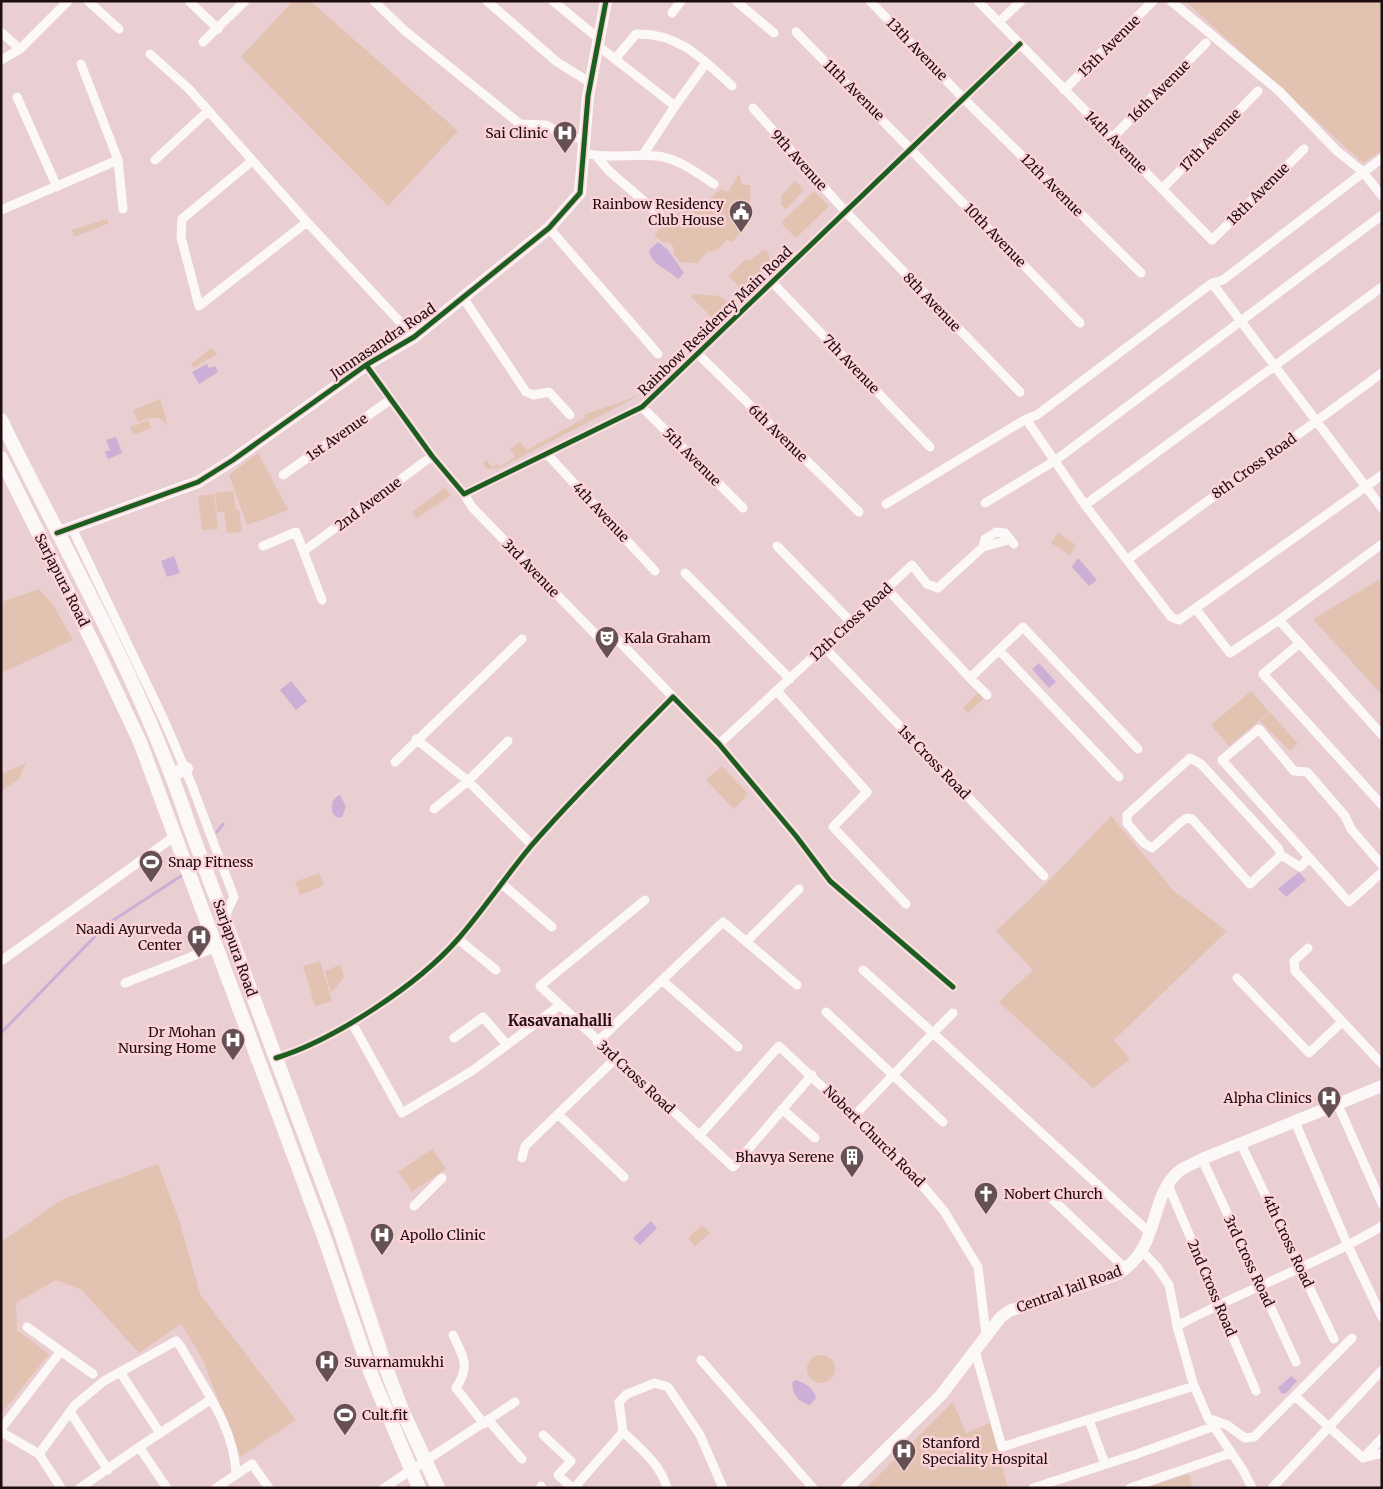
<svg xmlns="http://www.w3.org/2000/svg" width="1383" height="1489" viewBox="0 0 1383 1489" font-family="Merriweather,serif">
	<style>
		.green { fill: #e2c2b0 }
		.water { fill: #cbafd6 }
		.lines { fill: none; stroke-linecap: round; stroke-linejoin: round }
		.stream { stroke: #cbafd6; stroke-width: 3 }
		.street { stroke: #fcf8f8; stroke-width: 9 }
		.secondary { stroke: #fcf8f8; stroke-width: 12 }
		.primary { stroke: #fcf8f8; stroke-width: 14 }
		.cycleway-casing { stroke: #fbd3d8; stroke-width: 8 }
		.cycleway { stroke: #1b5e20; stroke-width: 5 }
		.labels { text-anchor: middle; stroke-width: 5; stroke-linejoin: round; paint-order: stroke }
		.street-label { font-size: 14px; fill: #1e0d10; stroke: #fbd3d8 }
		.poi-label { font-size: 14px; fill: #1e0d10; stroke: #fbd3d8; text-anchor: start }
		.neighbourhood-label { font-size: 15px; font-weight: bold; fill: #1e0d10; stroke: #fbd3d8 }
	</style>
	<rect width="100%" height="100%" fill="#e9ced2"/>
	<!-- green -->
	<path class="green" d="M293,1H310L458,131L388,206L241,57Z
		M1185,1H1382V150L1363,163Z
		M738,175L740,176L742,185H750C750,214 755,220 732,242L727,240L717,250L707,252L698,263L680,262L673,253L674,248L669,242L664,243L654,235C666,224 682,203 699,210L720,189L728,192Z
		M795,181L804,190L786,209L781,205V196Z
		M814,191L829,206L796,238L781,223Z
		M107,219L109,223L74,237L72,230Z
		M763,250L768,251L770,263L742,290L728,276L746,259L749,261Z
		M694,294L720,296L729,304L714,319L691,297Z
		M212,348L217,354L193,368L191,364Z
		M640,395L500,468L487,469L483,463L486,460L492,467L497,464L499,467L516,457L510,449L520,442L527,450L585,418L584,415Z
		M160,399L168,426C158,414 151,417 138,422L133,410Z
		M148,420L151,428L133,435L130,427Z
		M258,453L288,510L247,525L229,475Z
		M445,488L451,495L417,518L412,512Z
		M233,491L236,510H239L242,532L227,533L224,512H217L215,493Z
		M214,494L218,529L202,530L198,496Z
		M1058,533L1076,545L1070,555L1051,543Z
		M1382,578V695L1313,619Z
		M39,589L52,603L73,640L1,673V602Z
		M1251,691L1269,712L1229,746L1211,725Z
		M979,692L984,698L968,713L963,708Z
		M1270,712L1298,744L1290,751L1260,721Z
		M26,763L19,779L1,791V774Z
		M722,766L748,794L734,809L706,780Z
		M1111,816L1173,890L1227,931L1114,1040L1130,1059L1093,1088L999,1002L1033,970L996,931L1043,887Z
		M319,873L324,883L320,887L300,895L295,882Z
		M320,961L332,1001L315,1006L303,966Z
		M340,965L344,977L331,993L325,971Z
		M432,1149L446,1169L412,1192L398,1172Z
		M158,1164L179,1220L200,1294L296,1420L240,1457L203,1360L181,1324L139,1353L82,1290L56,1280L16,1303L17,1330L49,1354L1,1414V1242L63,1199Z
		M702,1225L710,1233L695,1246L688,1238Z
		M807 1369a14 14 0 1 1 28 0a14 14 0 1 1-28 0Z
		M953,1402L966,1433L990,1423L1008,1488H869L868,1486Z
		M1189,1474L1193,1488H1145Z"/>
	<!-- water -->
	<path class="water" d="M658,242L668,250L684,273L678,279C669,269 651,266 649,250Z
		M207,364L209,368L215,366L218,372L199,384L192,372Z
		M116,437L122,453L108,459L105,452L110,450L106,440Z
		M174,556L180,573L167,577L161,561Z
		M1078,558L1097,580L1089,586L1072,567Z
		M1039,663L1056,682L1049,688L1032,669Z
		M291,681L307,701L296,710L280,690Z
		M340,795L346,807L342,817L338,818L333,814C330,807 332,798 340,795Z
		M1299,872L1306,880L1286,897L1278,889Z
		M651,1221L657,1228L640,1245L633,1238Z
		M1291,1376L1297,1381L1286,1393L1282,1394L1278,1388Z
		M795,1380C805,1382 814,1389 816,1398L810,1405C798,1402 793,1395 792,1383Z"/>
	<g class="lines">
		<!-- stream -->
		<path class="stream" d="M217,832L223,824
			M1,1033L106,925L181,876"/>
		<!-- street -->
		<path class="street" d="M88,1L119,29
			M189,1L218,29
			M374,1L404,30L520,124L546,125L558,132L584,140
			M487,1L557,62L591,83
			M553,1L598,38
			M736,1L774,33
			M870,1L963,98L1141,273
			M978,1L1212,240L1304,149
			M1171,1L1279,91L1336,150L1363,172L1382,196
			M672,13L681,1
			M999,22L1021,1
			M1,32L20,49
			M796,32L1080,323
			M203,42L245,1
			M597,45L675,106L706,63
			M150,54L189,89L307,222L414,337
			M616,58L636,34C679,33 702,58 732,86
			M1,60L20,49L68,1
			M81,64L118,160L123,209
			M1064,90L1153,1
			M17,97L57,187
			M753,108L845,211L1020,392
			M1112,138L1206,43
			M583,153C610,160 637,152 663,157C682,161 698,174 714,184
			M643,155L675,106
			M597,157L609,171L659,214
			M155,160L208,111
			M252,161L182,219L181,237L199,306L307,222
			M1162,189L1258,91
			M1,210L118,160
			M549,228L658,354
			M772,282L930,447
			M1212,283L1382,508
			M464,299L526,392L534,395L549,392L570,415
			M697,353L859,512
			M366,365L432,456L464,494L642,407L1020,44
			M642,407L743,508
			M1026,419L1085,505L1171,617L1179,620L1382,475
			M547,454L655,571
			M283,475L390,400
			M464,494L472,507L601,640
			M985,503L1056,460L1382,215
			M886,504L1026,419L1037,415L1212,283L1223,280L1382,158
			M1085,505L1382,287
			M72,528L164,720L191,783L234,897L224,918
			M263,546L296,532L322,600
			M777,546L851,622
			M983,547L985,539L996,532L1005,533L1014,544
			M304,551L432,456
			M1127,560L1382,373
			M685,573L790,679
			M887,589L970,678L999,650L1119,777
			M1195,608L1230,653L1279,620L1382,735
			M1279,620L1382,544
			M611,633L673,697
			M1300,643L1263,674L1382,805
			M824,647L1044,876
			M999,650L1023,627L1138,749
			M970,678L987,695
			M777,691L867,792L833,827L906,904
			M416,739L468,781L532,845
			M719,744L912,565L927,584L938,588L983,547L1008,540
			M1190,758L1201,764L1278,848L1281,855L1250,884L1192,819L1187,818L1182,821L1152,848L1144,843L1127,823V815Z
			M395,762L522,639
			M434,809L468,781L508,741
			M1281,855L1300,867L1309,858
			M1382,865L1351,829L1345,816L1307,772L1294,771L1259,729L1222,760L1349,902L1382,872
			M501,883L552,927
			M645,900L540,986L733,1167L812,1075
			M458,939L496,970
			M746,942L799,889
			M1308,948L1294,961L1295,971L1382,1064
			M1,961L175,836
			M863,970L933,1033L953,1013
			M1237,978L1309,1053L1342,1022
			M663,981L738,1047
			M125,983L216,947
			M826,1012L943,1122
			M352,1023L402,1113L472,1071L559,1006
			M454,1038L483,1017L507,1045
			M597,1042L723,922L797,985
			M276,1058C334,1040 418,985 458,939C484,909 506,876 531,846C576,794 625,746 673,697L719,744L796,836L830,881L953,987
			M1338,1105L1382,1204
			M782,1109L815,1138
			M558,1114L624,1177
			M855,1115L933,1033L1150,1233
			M1295,1122L1348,1246L1382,1317
			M699,1136L779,1046L904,1164L944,1211L978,1267L986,1335
			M1241,1144L1334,1339
			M522,1158L525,1146L615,1059
			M1202,1159L1296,1362
			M1168,1185L1256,1391
			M1049,1196L1126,1269
			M414,1206L442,1178
			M1143,1252L1157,1267L1169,1285L1177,1326L1193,1383L1208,1418L1243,1470L1252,1488
			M1177,1326C1244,1290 1316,1265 1382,1226
			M27,1327L93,1374
			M453,1335C463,1357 471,1365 456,1388L484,1424
			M975,1351L1002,1447L1194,1386
			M701,1360L813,1488
			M120,1372L160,1433
			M1295,1396L1363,1458L1382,1453
			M70,1412L108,1470
			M1208,1418L1227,1425L1245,1438L1254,1437L1352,1338
			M1089,1420L1105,1464
			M489,1421L522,1459
			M1,1429L61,1351
			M1,1432L39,1454L61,1488
			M623,1432C640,1448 661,1465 667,1488
			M543,1435L571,1461L558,1475L572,1488
			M139,1447L210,1400
			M39,1454L75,1405L104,1381L176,1341L181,1347C203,1387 235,1428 236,1474
			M1363,1458L1382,1438
			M541,1486L542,1488
			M80,1488L139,1447L167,1488
			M216,1488L252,1464L269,1488
			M384,1488L515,1402
			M574,1488L623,1432L619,1402L627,1394L655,1383L668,1387L700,1435L723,1488
			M1033,1488L1134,1455L1212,1427
			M1130,1488L1231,1453
			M1272,1488L1382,1370"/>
		<!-- secondary -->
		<path class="secondary" d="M57,533L198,482L233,460L366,365L414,337L549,228L580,193L588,96L606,1
			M847,1488L941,1395L1000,1318L1009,1311L1118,1274C1162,1246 1147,1201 1178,1172C1184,1167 1195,1163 1202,1159L1382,1086"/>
		<!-- primary -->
		<path class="primary" d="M1,420C66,553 143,684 189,825L339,1227L386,1368L402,1410L438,1488
			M1,458L99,655L140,742L323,1234L371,1374L419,1488
			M172,774L186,769"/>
		<defs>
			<path id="cycleway" d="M366,365L432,456L464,494L642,407L1020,44
				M57,533L198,482L233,460L366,365L414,337L549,228L580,193L588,96L606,1
				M276,1058C334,1040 418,985 458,939C484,909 506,876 531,846C576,794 625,746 673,697L719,744L796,836L830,881L953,987"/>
		</defs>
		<!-- cycleway casing -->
		<use href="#cycleway" class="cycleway-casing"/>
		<!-- cycleway -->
		<use href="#cycleway" class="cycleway"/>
	</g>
	<!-- icons -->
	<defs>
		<symbol id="hospital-pin" viewBox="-11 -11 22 30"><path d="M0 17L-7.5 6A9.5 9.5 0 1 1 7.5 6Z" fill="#655154" stroke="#fbd3d8"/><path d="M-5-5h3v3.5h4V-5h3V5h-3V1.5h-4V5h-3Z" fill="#fff"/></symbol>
		<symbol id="civic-pin" viewBox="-11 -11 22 30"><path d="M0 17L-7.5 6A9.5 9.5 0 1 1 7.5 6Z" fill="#655154" stroke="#fbd3d8"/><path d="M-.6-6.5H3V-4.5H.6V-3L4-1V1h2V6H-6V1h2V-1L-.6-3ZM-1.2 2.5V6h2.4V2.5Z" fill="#fff"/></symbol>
		<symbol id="theatre-pin" viewBox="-11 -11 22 30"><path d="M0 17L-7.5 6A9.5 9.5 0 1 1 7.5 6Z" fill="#655154" stroke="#fbd3d8"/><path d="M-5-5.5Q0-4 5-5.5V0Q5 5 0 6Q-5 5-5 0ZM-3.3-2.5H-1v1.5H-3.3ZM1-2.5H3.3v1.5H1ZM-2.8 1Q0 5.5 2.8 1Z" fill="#fff"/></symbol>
		<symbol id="stadium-pin" viewBox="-11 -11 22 30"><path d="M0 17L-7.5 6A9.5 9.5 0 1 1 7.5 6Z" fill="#655154" stroke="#fbd3d8"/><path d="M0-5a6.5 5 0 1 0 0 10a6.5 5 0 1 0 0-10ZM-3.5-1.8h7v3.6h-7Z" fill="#fff"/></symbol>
		<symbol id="building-pin" viewBox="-11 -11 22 30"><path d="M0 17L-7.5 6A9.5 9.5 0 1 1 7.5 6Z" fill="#655154" stroke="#fbd3d8"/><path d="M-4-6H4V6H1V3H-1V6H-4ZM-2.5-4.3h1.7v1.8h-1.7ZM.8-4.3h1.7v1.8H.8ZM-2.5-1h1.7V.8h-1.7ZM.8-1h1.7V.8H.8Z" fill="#fff"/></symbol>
		<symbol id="church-pin" viewBox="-11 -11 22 30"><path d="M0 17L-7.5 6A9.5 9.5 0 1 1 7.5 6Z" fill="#655154" stroke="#fbd3d8"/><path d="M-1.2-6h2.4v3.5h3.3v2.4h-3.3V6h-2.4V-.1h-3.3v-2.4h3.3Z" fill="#fff"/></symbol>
	</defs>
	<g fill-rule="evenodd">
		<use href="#hospital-pin" x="551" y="119" width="28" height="38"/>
		<use href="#civic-pin" x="727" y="198" width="28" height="38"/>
		<use href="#theatre-pin" x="593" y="624" width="28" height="38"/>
		<use href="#stadium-pin" x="137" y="848" width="28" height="38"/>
		<use href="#hospital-pin" x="185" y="923" width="28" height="38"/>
		<use href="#hospital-pin" x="219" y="1026" width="28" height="38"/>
		<use href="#hospital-pin" x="1315" y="1084" width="28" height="38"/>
		<use href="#building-pin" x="838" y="1143" width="28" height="38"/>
		<use href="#church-pin" x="972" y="1180" width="28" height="38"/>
		<use href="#hospital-pin" x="368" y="1221" width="28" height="38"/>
		<use href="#hospital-pin" x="313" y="1348" width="28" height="38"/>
		<use href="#stadium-pin" x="331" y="1401" width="28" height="38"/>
		<use href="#hospital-pin" x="890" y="1437" width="28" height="38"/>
	</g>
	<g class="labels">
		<!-- street labels -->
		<g class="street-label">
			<text transform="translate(1109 46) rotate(-45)" y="5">15th Avenue</text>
			<text transform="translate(917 49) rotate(46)" y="5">13th Avenue</text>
			<text transform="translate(854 90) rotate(45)" y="5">11th Avenue</text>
			<text transform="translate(1159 91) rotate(-45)" y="5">16th Avenue</text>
			<text transform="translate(1210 140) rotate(-46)" y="5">17th Avenue</text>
			<text transform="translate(1116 142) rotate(45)" y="5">14th Avenue</text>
			<text transform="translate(799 160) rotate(48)" y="5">9th Avenue</text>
			<text transform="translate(1052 185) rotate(45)" y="5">12th Avenue</text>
			<text transform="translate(1258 194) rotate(-45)" y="5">18th Avenue</text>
			<text transform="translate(995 235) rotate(46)" y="5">10th Avenue</text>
			<text transform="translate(932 302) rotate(46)" y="5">8th Avenue</text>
			<text transform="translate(715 321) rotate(-44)" y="5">Rainbow Residency Main Road</text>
			<text transform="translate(383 341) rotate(-34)" y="5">Junnasandra Road</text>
			<text transform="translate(851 364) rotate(46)" y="5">7th Avenue</text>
			<text transform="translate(778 433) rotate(44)" y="5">6th Avenue</text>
			<text transform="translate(337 437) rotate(-35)" y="5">1st Avenue</text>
			<text transform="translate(692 457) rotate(45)" y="5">5th Avenue</text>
			<text transform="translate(1254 466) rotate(-36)" y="5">8th Cross Road</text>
			<text transform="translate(368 504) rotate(-37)" y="5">2nd Avenue</text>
			<text transform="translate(601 512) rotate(47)" y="5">4th Avenue</text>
			<text transform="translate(531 568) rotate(46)" y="5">3rd Avenue</text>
			<text transform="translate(62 580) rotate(63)" y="5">Sarjapura Road</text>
			<text transform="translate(851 622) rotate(-43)" y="5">12th Cross Road</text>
			<text transform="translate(934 762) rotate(46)" y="5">1st Cross Road</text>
			<text transform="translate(235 948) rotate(70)" y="5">Sarjapura Road</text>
			<text transform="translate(636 1077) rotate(43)" y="5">3rd Cross Road</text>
			<text transform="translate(874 1136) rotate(45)" y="5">Nobert Church Road</text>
			<text transform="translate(1288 1241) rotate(65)" y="5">4th Cross Road</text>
			<text transform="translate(1249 1261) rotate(65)" y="5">3rd Cross Road</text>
			<text transform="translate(1212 1288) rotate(67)" y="5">2nd Cross Road</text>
			<text transform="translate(1069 1289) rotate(-20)" y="5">Central Jail Road</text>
		</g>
		<!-- poi labels -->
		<g class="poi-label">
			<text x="548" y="138" text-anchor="end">Sai Clinic</text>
			<text x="724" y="209" text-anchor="end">Rainbow Residency<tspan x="724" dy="16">Club House</tspan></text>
			<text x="624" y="643">Kala Graham</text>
			<text x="168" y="867">Snap Fitness</text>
			<text x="182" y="934" text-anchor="end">Naadi Ayurveda<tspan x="182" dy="16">Center</tspan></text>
			<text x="216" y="1037" text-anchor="end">Dr Mohan<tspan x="216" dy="16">Nursing Home</tspan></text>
			<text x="1312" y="1103" text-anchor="end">Alpha Clinics</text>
			<text x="834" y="1162" text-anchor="end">Bhavya Serene</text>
			<text x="1004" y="1199">Nobert Church</text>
			<text x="400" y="1240">Apollo Clinic</text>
			<text x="344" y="1367">Suvarnamukhi</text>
			<text x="362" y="1420">Cult.fit</text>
			<text x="922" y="1448">Stanford<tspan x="922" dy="16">Speciality Hospital</tspan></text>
		</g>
		<!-- neighbourhood labels -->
		<g class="neighbourhood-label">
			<text x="560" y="1026">Kasavanahalli</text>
		</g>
	</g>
	<!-- border -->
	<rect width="1383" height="1489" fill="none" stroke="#1e0d10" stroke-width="5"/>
</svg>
